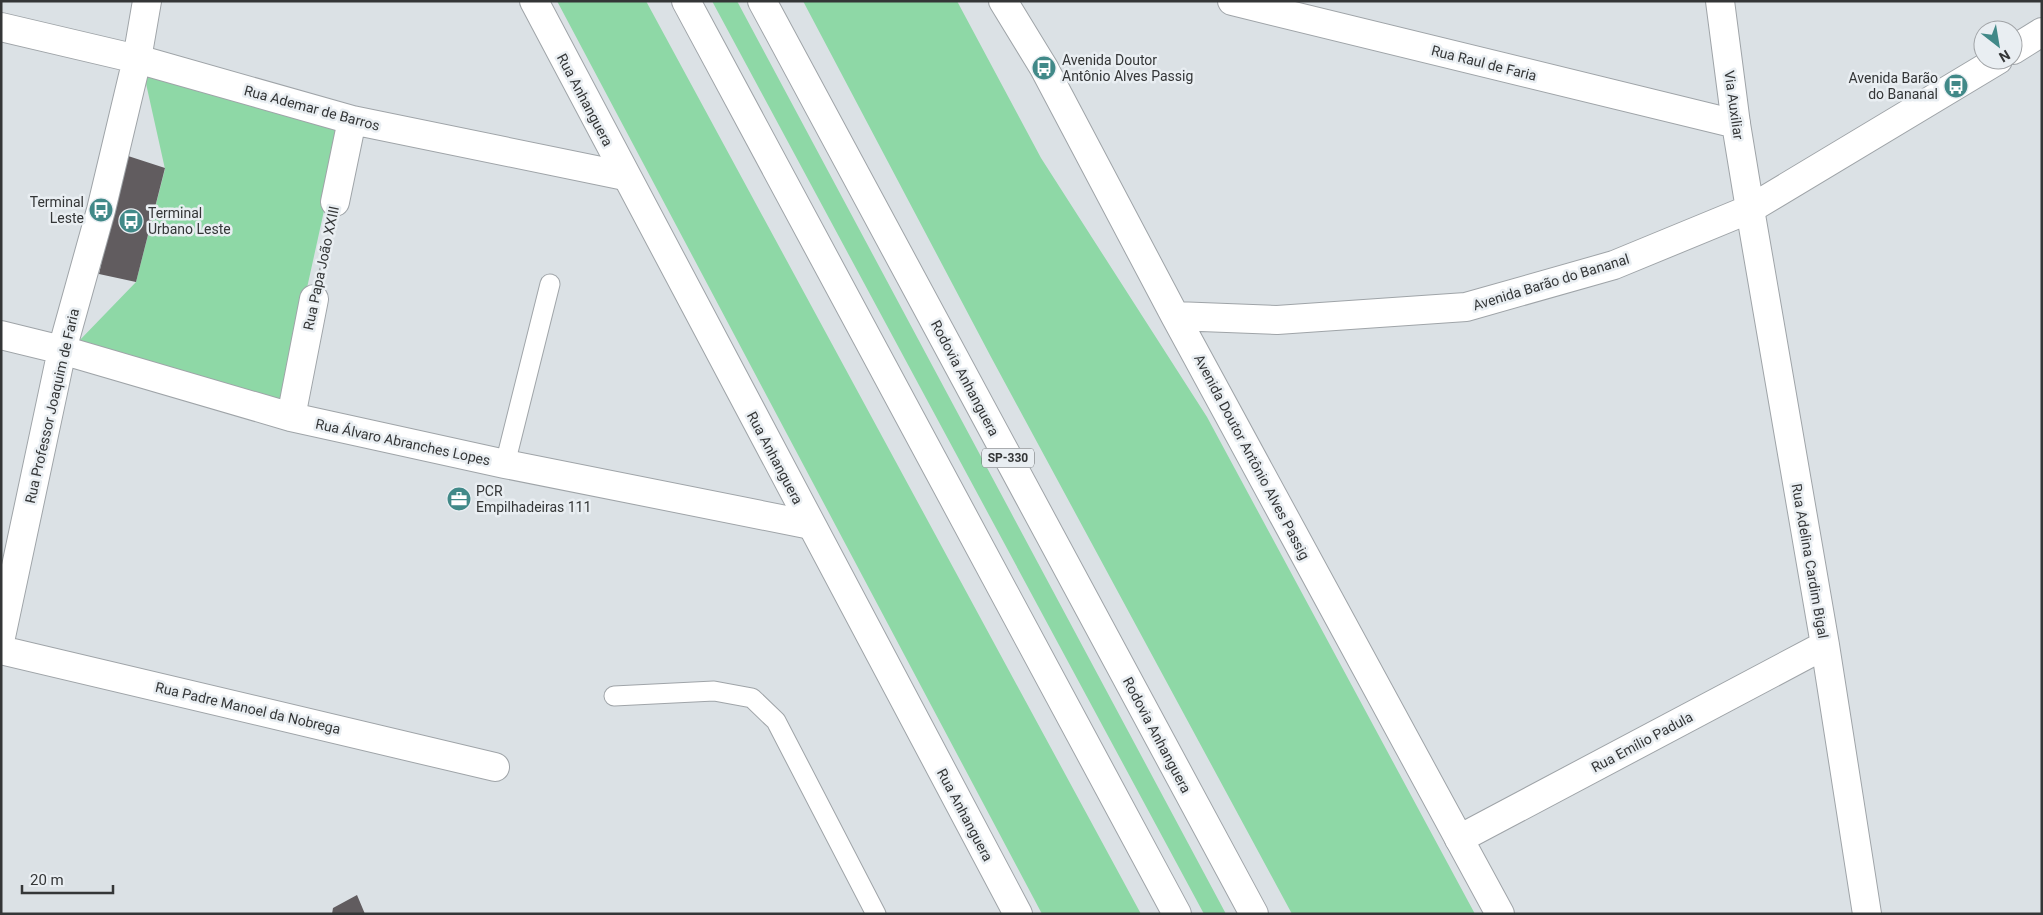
<svg xmlns="http://www.w3.org/2000/svg" width="2043" height="915" viewBox="0 0 2043 915" font-family="Roboto,sans-serif">
	<style>
		.green { fill: #8ed8a6 }
		.building { fill: #615c5f }
		.lines { fill: none; stroke-linecap: round; stroke-linejoin: round }
		.lane-casing { stroke: #9fa4a8; stroke-width: 21 }
		.street-casing { stroke: #9fa4a8; stroke-width: 30 }
		.secondary-casing { stroke: #9fa4a8; stroke-width: 30 }
		.highway-casing { stroke: #9fa4a8; stroke-width: 30 }
		.path { stroke: #9da1a4; stroke-width: 3; stroke-dasharray: 4 4; stroke-linecap: butt }
		.lane { stroke: #fff; stroke-width: 19 }
		.street { stroke: #fff; stroke-width: 28 }
		.secondary { stroke: #fff; stroke-width: 28 }
		.highway { stroke: #fff; stroke-width: 28 }
		.labels { text-anchor: middle; stroke-width: 5; stroke-linejoin: round; paint-order: stroke }
		.shield { fill: #e9eef2; stroke: #6a6d6f; stroke-width: 1 }
		.shield-label { font-size: 12px; font-weight: bold; fill: #343637 }
		.poi-label { font-size: 14px; fill: #343637; stroke: #e9eef2; text-anchor: start }
		.street-label { font-size: 14px; fill: #343637; stroke: #e9eef2 }
	</style>
	<rect width="100%" height="100%" fill="#dbe1e5"/>
	<!-- green -->
	<path class="green" d="M557,1H646L1141,914H1042Z
		M712,1H737L1226,914H1204Z
		M803,1H957L1041,158L1207,417L1475,914H1292L991,357Z
		M143,70L342,129L281,406L77,343L136,282L165,169Z"/>
	<!-- building -->
	<path class="building" d="M125,155L165,168L136,282L99,274Z
		M357,895L365,914H332L333,908Z"/>
	<g class="lines">
		<defs>
			<path id="lane" d="M505,464L550,284
				M614,696L714,691L752,698L776,721L876,914"/>
			<path id="street" d="M1720,1L1736,124
				M1,27L137,59L352,120L625,176
				M335,202L352,120
				M1750,209L1825,645L1867,914
				M1,335L62,350L291,417L505,464L811,525
				M291,417L314,299
				M1,637L62,350L101,210L137,59L147,1
				M1,650L495,767
				M1459,839L1825,645"/>
			<path id="secondary" d="M534,1L1018,914
				M1003,1L1044,68L1175,316L1500,914
				M1232,1L1736,124L1750,209
				M2013,50L2042,32
				M1175,316L1277,320L1466,307L1614,265L1750,209L1998,60"/>
			<path id="highway" d="M686,1L1177,914
				M762,1L1254,914"/>
		</defs>
		<!-- lane casing -->
		<use href="#lane" class="lane-casing"/>
		<!-- street casing -->
		<use href="#street" class="street-casing"/>
		<!-- secondary casing -->
		<use href="#secondary" class="secondary-casing"/>
		<!-- highway casing -->
		<use href="#highway" class="highway-casing"/>
		<!-- path -->
		<path class="path" d="M320,272L329,229"/>
		<!-- lane -->
		<use href="#lane" class="lane"/>
		<!-- street -->
		<use href="#street" class="street"/>
		<!-- secondary -->
		<use href="#secondary" class="secondary"/>
		<!-- highway -->
		<use href="#highway" class="highway"/>
	</g>
	<!-- icons -->
	<defs>
		<symbol id="bus-disc" viewBox="-11 -11 22 22"><circle r="9.5" fill="#418988" stroke="#e9eef2"/><path d="M-5-6H5V4H4V6H2V4H-2V6H-4V4H-5ZM-3.5-4V0h7V-4ZM-3.5 1.2v1.5H-2V1.2ZM2 1.2v1.5H3.5V1.2Z" fill="#fff"/></symbol>
		<symbol id="office-disc" viewBox="-11 -11 22 22"><circle r="9.5" fill="#418988" stroke="#e9eef2"/><path d="M-6-3h4V-5.5h4V-3h4V5H-6ZM-1-4.5V-3h2v-1.5ZM-6 0V1H6V0Z" fill="#fff"/></symbol>
	</defs>
	<g fill-rule="evenodd">
		<use href="#bus-disc" x="1030" y="54" width="28" height="28"/>
		<use href="#bus-disc" x="1942" y="72" width="28" height="28"/>
		<use href="#bus-disc" x="87" y="196" width="28" height="28"/>
		<use href="#bus-disc" x="117" y="207" width="28" height="28"/>
		<use href="#office-disc" x="445" y="485" width="28" height="28"/>
	</g>
	<g class="labels">
		<!-- shield labels -->
		<rect class="shield" x="982" y="448.5" width="52" height="19" rx="4"/>
		<g class="shield-label">
			<text x="1008" y="462">SP-330</text>
		</g>
		<!-- poi labels -->
		<g class="poi-label">
			<text x="1062" y="65">Avenida Doutor<tspan x="1062" dy="16">Antônio Alves Passig</tspan></text>
			<text x="1938" y="83" text-anchor="end">Avenida Barão<tspan x="1938" dy="16">do Bananal</tspan></text>
			<text x="84" y="207" text-anchor="end">Terminal<tspan x="84" dy="16">Leste</tspan></text>
			<text x="148" y="218">Terminal<tspan x="148" dy="16">Urbano Leste</tspan></text>
			<text x="476" y="496">PCR<tspan x="476" dy="16">Empilhadeiras 111</tspan></text>
		</g>
		<!-- street labels -->
		<g class="street-label">
			<text transform="translate(1484 63) rotate(14)" y="5">Rua Raul de Faria</text>
			<text transform="translate(585 100) rotate(62)" y="5">Rua Anhanguera</text>
			<text transform="translate(1734 105) rotate(82)" y="5">Via Auxiliar</text>
			<text transform="translate(312 108) rotate(15)" y="5">Rua Ademar de Barros</text>
			<text transform="translate(321 268) rotate(-78)" y="5">Rua Papa João XXIII</text>
			<text transform="translate(1551 282) rotate(-17)" y="5">Avenida Barão do Bananal</text>
			<text transform="translate(965 378) rotate(62)" y="5">Rodovia Anhanguera</text>
			<text transform="translate(52 406) rotate(-77)" y="5">Rua Professor Joaquim de Faria</text>
			<text transform="translate(403 442) rotate(12)" y="5">Rua Álvaro Abranches Lopes</text>
			<text transform="translate(1252 457) rotate(62)" y="5">Avenida Doutor Antônio Alves Passig</text>
			<text transform="translate(775 458) rotate(62)" y="5">Rua Anhanguera</text>
			<text transform="translate(1810 561) rotate(80)" y="5">Rua Adelina Cardim Bigal</text>
			<text transform="translate(248 708) rotate(13)" y="5">Rua Padre Manoel da Nobrega</text>
			<text transform="translate(1157 735) rotate(62)" y="5">Rodovia Anhanguera</text>
			<text transform="translate(1642 742) rotate(-28)" y="5">Rua Emílio Padula</text>
			<text transform="translate(965 815) rotate(62)" y="5">Rua Anhanguera</text>
		</g>
	</g>
	<!-- border -->
	<rect width="2043" height="915" fill="none" stroke="#343637" stroke-width="5"/>
	<!-- north arrow -->
	<g transform="translate(1998 45) rotate(149)"><circle r="24" fill="#e9eef2" stroke="#a1a4a7"/>
	<path d="M0-4L9 19L0 12L-9 19Z" fill="#418988"/>
	<text y="-8" font-size="14" font-weight="bold" text-anchor="middle" fill="#343637">N</text>
	</g>
	<!-- scale -->
	<path d="M22 885v8h91v-8" fill="none" stroke="#343637" stroke-width="2.5"/>
	<text x="30" y="885" font-size="15" fill="#343637" stroke="#e9eef2" stroke-width="4" paint-order="stroke">20 m</text>
</svg>
